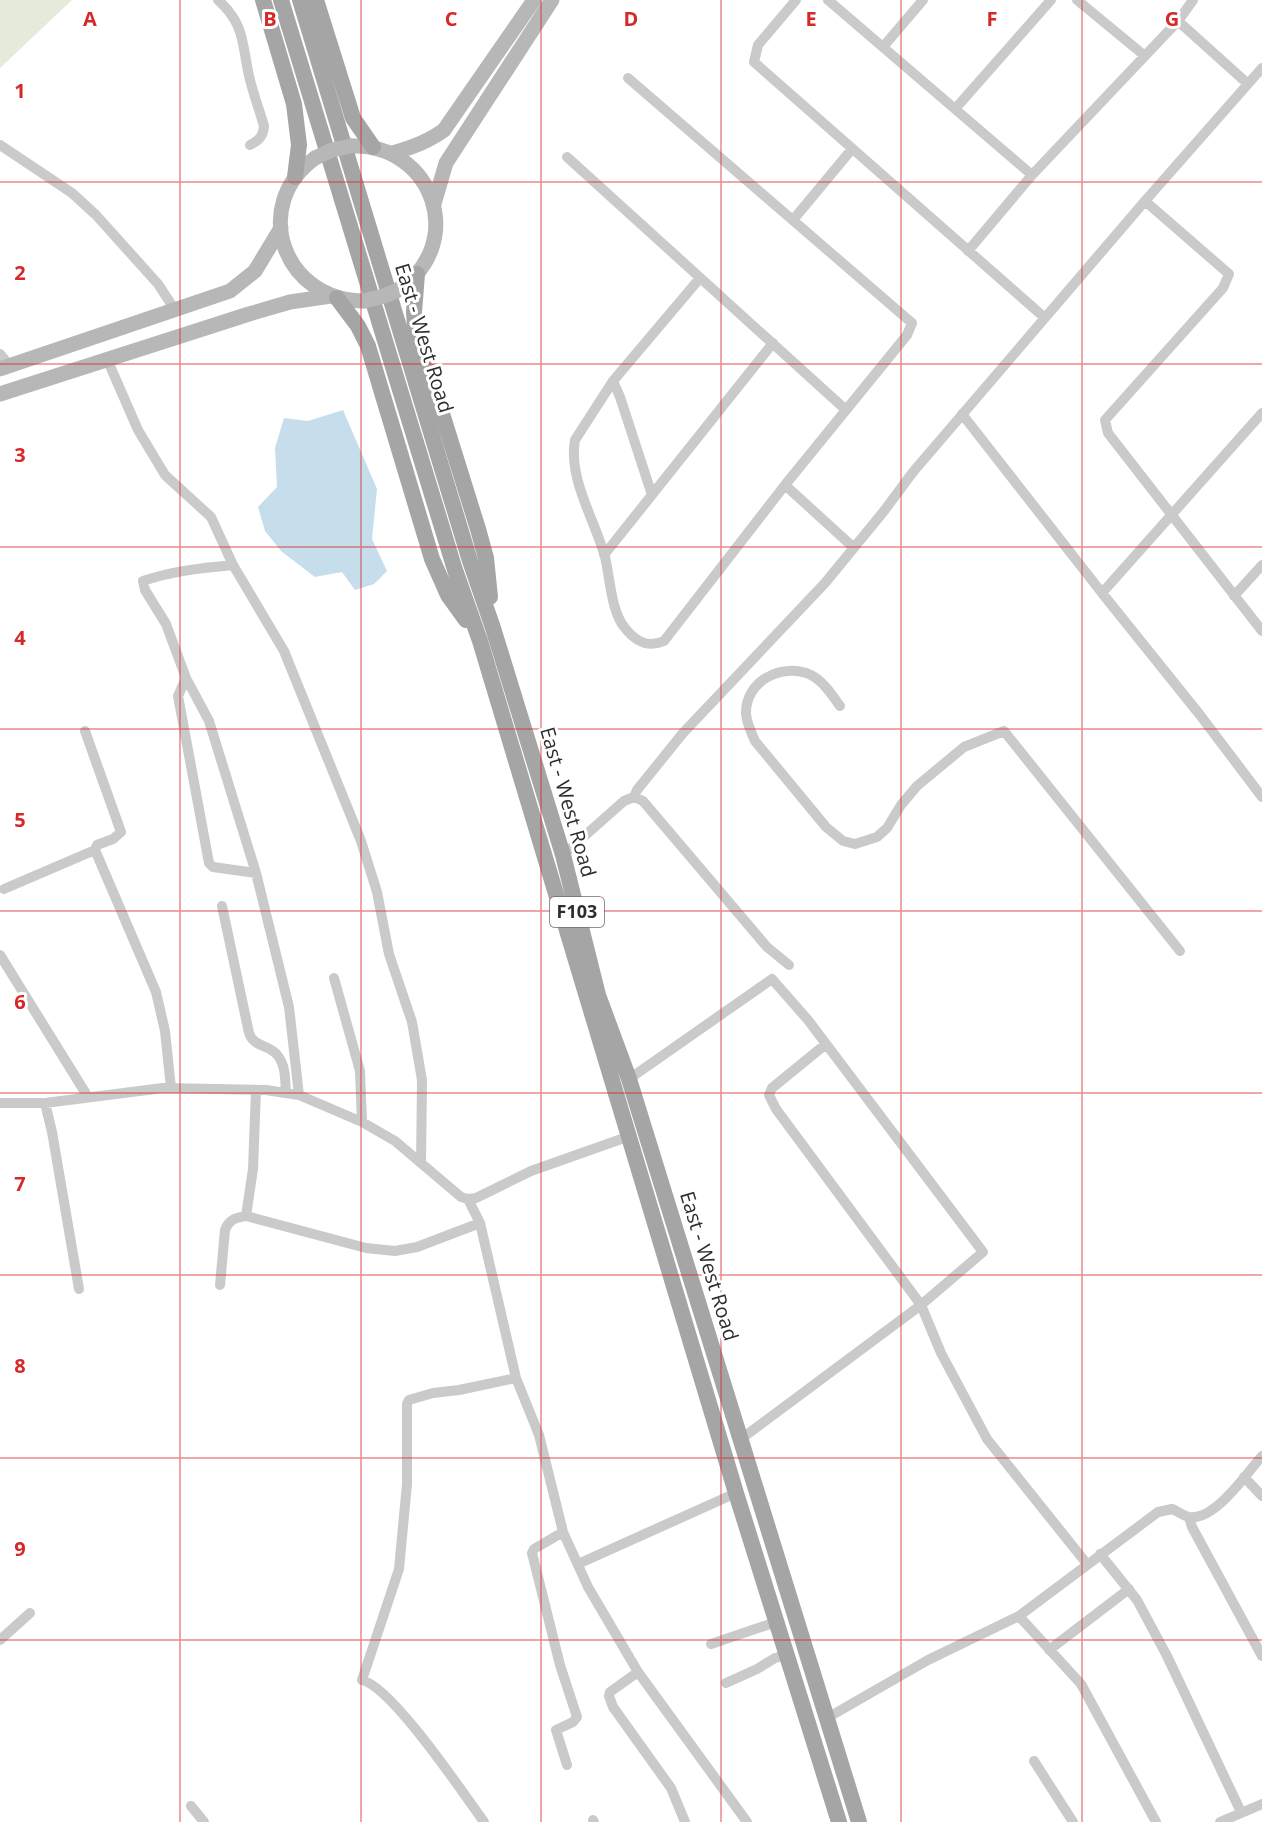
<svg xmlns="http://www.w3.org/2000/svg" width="1262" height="1822" viewBox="0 0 1262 1822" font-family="'Open Sans',sans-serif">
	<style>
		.green { fill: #e4ebda }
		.water { fill: #c6deeb }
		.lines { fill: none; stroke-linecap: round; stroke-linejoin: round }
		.street { stroke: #cacaca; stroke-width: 10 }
		.secondary { stroke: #b7b7b7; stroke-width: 15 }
		.primary { stroke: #a5a5a5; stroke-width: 16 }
		.secondary-bridge { stroke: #b7b7b7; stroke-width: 15 }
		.grid { fill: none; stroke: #d62828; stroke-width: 1.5; stroke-opacity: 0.55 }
		.labels { text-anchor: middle; stroke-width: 6; stroke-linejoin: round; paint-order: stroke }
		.shield { fill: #fff; stroke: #6c6c6c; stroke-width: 1.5 }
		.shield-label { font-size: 18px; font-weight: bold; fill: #2d2d2d }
		.street-label { font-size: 20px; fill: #2d2d2d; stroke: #fff }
		.grid-label { font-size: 20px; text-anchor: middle; font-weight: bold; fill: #d62828; stroke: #fff; stroke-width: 6; stroke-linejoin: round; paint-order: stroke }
	</style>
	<rect width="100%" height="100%" fill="#fff"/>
	<!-- green -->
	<path class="green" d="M0,0H72L0,68Z"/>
	<!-- water -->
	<path class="water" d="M343,410L377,489L372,539L387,571L374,584L355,590L342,572L315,577L281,551L265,531L258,507L277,487L275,448L284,418L308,421Z"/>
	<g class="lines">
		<!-- street -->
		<path class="street" d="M218,0C245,24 242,44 249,76C253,93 259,109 264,126C263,137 259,140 250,145
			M796,0L758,45L754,62L1045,318
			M828,0L1032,175L968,251
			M1077,0L1145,56
			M1193,0L1178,21L1248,84
			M883,47L923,0
			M1262,68L1145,201L1229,274L1223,288L1105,420L1108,433L1262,631
			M955,109L1051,0
			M0,145L72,193L96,215L158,284L175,310
			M567,157L846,410
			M1032,175L1178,21
			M793,220L852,149
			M0,354L9,365
			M107,359L138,430L165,475L211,517L233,565L284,651L361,841L377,892L389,954L412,1022L422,1080L421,1163
			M613,381L575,440C568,479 595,520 605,557C610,577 611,612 625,628C636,642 648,648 664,641L785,485L907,335L912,323L628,78
			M962,414L1102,593L1262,413
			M785,485L853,547
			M652,495L620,397L613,381L700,278
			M604,555L773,343
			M233,565C202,568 172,571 143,581L145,590L166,624L186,678L209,721L256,873L289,1007L299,1095
			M1102,593L1200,715L1262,797
			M1234,596L1262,565
			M186,678L178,696L209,863L213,867L256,873
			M840,706C832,695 823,681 811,675C782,662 745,681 746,714C747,724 751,732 755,741L826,827L843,841L855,844L877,837L887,828L901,805L917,786L964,747L1004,731L1180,951
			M85,731L121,832L113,839L97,845L95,850L156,992L165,1031L171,1088
			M634,797L637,790L683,733L825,583L884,511L913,472L1145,201
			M563,855L624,801L634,797L643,801L767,947L789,965
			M4,889L95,850
			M222,906L249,1033C254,1048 270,1044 278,1056C286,1066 285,1081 286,1093
			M0,955L88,1097
			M334,978L360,1071L362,1122
			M826,1044L772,1088L769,1095L776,1109L921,1305L941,1353L987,1439L1087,1564
			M629,1079L772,979L808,1020L983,1252L921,1305L741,1439
			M0,1103H45L163,1088L266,1090L299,1095L362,1122L395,1141L461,1197L468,1199L476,1198L531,1171L627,1137
			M45,1103L52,1132L79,1289
			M468,1199L480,1223L516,1378L539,1435L563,1532L588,1587L638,1672L747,1822
			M246,1216L253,1169L256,1090
			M220,1285L225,1230C229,1219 236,1218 246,1216L366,1248L395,1251L417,1247L480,1223
			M1244,1477L1262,1496
			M1189,1517L1192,1527L1262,1656
			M563,1532L534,1549L532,1553L560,1665L577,1717L573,1722L556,1730L567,1765
			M1100,1554L1137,1600L1167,1656L1241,1812
			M578,1564L736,1493
			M1019,1616L1081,1684L1156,1822
			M0,1640L30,1613
			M711,1644L776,1622
			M1049,1650L1129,1589
			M638,1672L610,1692L609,1696L613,1707L671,1788L685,1822
			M726,1683L757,1669L775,1658L786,1655
			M827,1718L928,1660L1019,1616L1158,1512L1172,1509C1177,1511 1184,1516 1189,1517C1215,1521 1246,1474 1262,1456
			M1034,1761L1073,1822
			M191,1806L204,1822
			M593,1820L594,1822
			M484,1822C463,1793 392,1687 362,1680L399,1569L407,1484V1404L409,1400L433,1393L459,1390L516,1378
			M1220,1822L1262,1804"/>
		<!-- secondary -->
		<path class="secondary" d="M351,146C434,143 469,246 396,291
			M392,153C411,148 428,142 444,130L534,0
			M315,158C249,206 284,301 364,301
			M434,204L446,163L552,0
			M0,369L230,291L255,271L281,228
			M0,394L249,314L290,302L331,296"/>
		<!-- primary -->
		<path class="primary" d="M263,0L294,104L299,145L295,177
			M281,0L455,570L480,641L736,1493L839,1822
			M300,0L470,561L493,628L563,855L598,995L629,1079L859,1822
			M316,0L353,118L373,147
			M417,274L414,312L415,327L478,529L486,558L490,597
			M337,298L358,326L368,346L432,559L448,595L466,620"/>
		<!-- secondary-bridge -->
		<path class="secondary-bridge" d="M315,158L332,150L351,146
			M364,301L384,296L396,291"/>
	</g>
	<!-- grid -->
	<path class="grid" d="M180,0V1822M361,0V1822M541,0V1822M721,0V1822M901,0V1822M1082,0V1822M0,182H1262M0,364H1262M0,547H1262M0,729H1262M0,911H1262M0,1093H1262M0,1275H1262M0,1458H1262M0,1640H1262"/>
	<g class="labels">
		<!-- shield labels -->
		<rect class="shield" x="550" y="897" width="54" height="30" rx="4.5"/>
		<g class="shield-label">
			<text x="577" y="918">F103</text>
		</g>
		<!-- street labels -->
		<g class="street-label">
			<text transform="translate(424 338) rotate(73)" y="7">East - West Road</text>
			<text transform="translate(568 802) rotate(74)" y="7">East - West Road</text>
			<text transform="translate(709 1266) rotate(73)" y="7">East - West Road</text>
		</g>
	</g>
	<g class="grid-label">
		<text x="90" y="26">A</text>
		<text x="270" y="26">B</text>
		<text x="451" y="26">C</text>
		<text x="631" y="26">D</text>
		<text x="811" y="26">E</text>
		<text x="992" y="26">F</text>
		<text x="1172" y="26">G</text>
		<text x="20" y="98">1</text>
		<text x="20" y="280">2</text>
		<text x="20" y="462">3</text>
		<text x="20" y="645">4</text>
		<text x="20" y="827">5</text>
		<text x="20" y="1009">6</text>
		<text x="20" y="1191">7</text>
		<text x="20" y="1373">8</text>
		<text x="20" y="1556">9</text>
	</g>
</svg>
